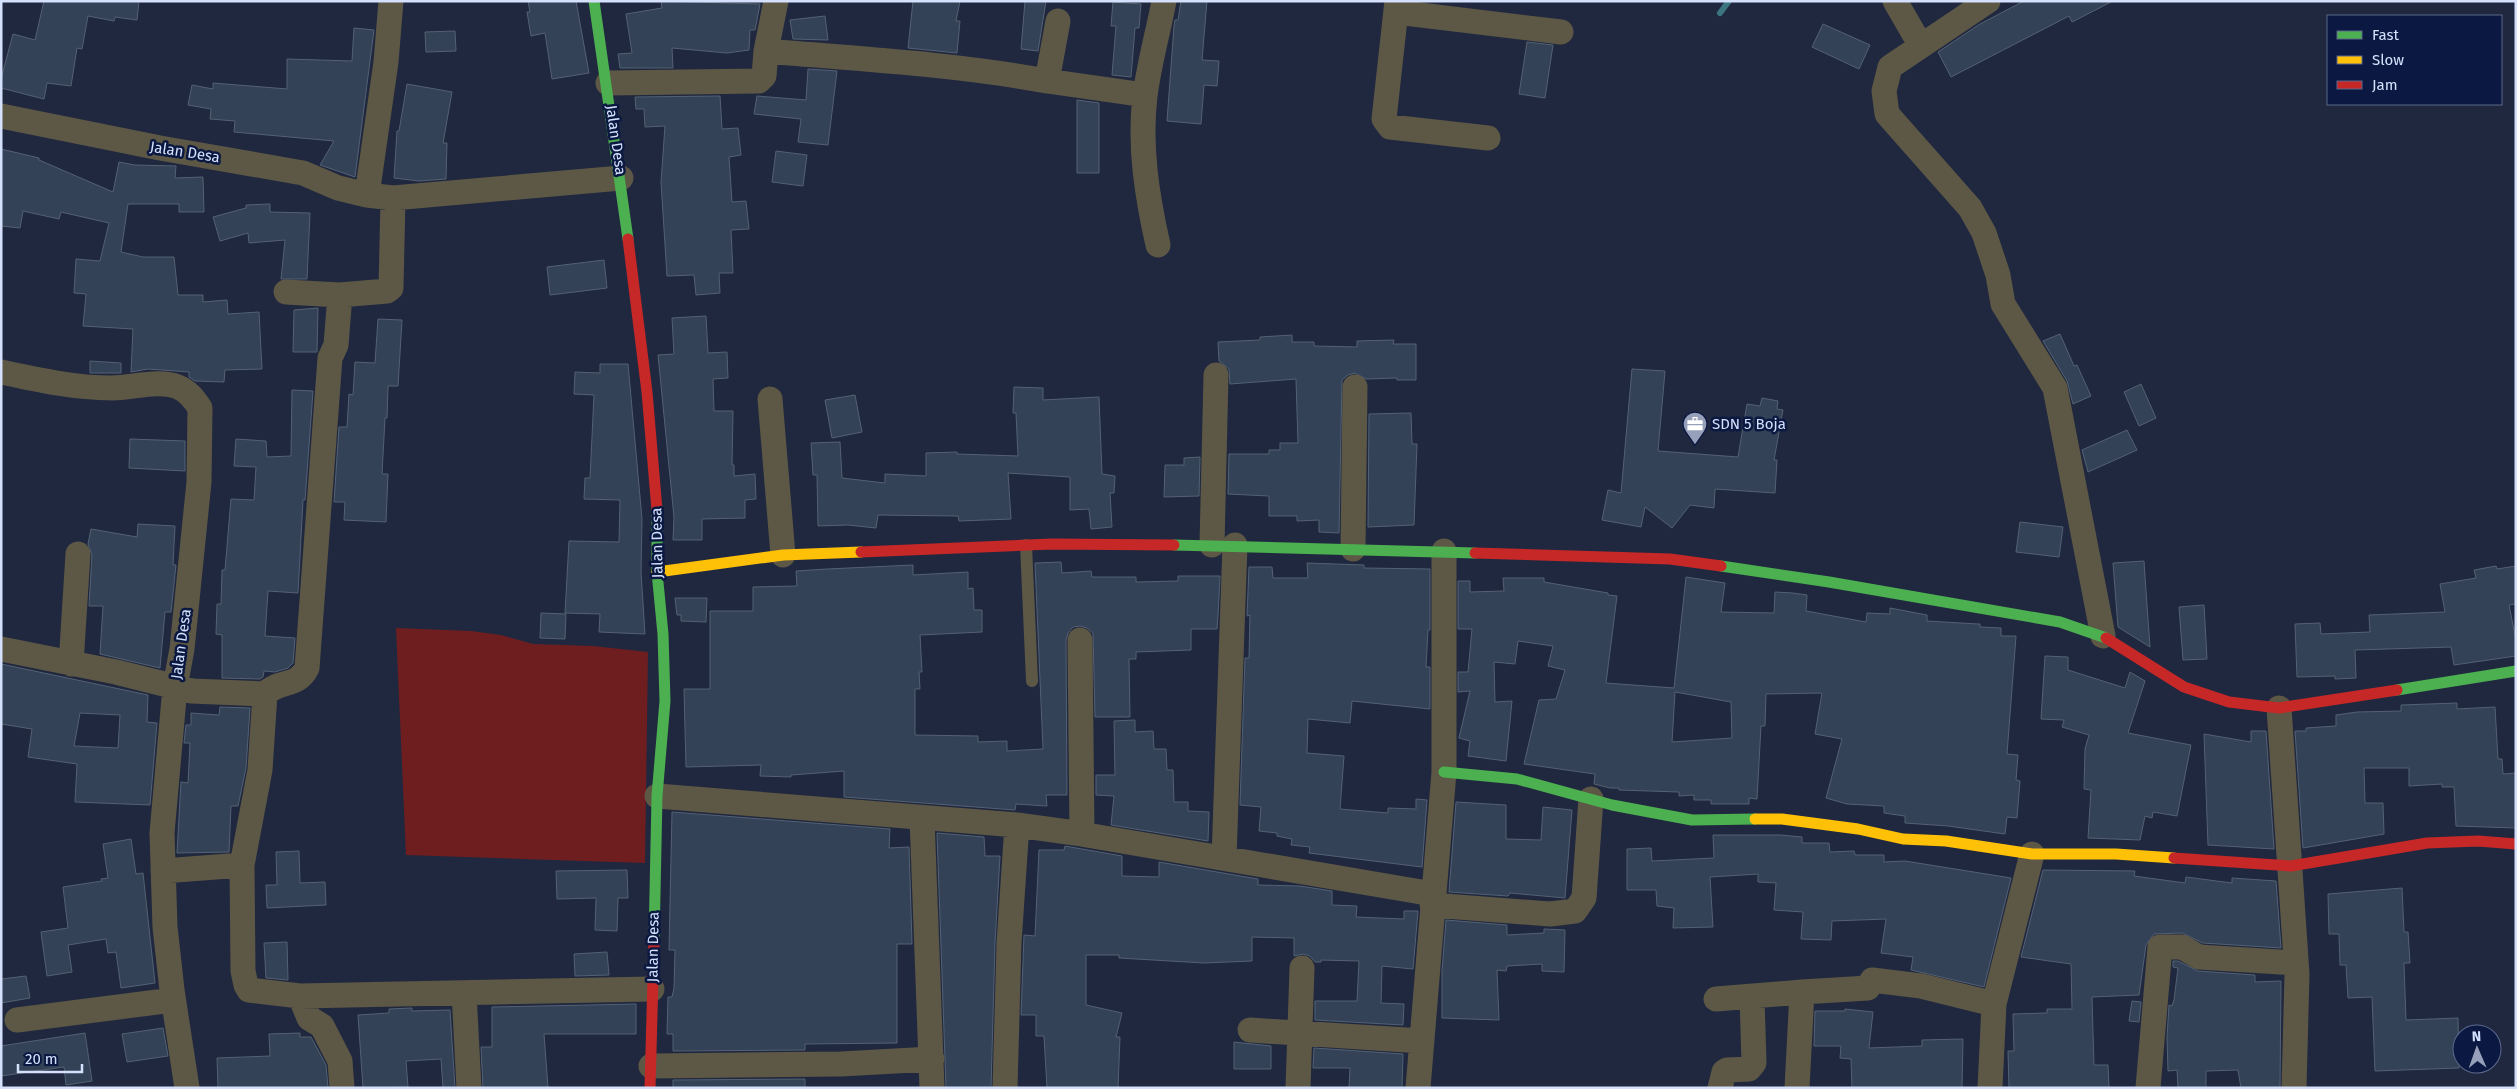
<svg xmlns="http://www.w3.org/2000/svg" width="2517" height="1089" viewBox="0 0 2517 1089" font-family="'Fira Sans',sans-serif">
	<style>
		.green { fill: #6f1e20 }
		.lines { fill: none; stroke-linecap: round; stroke-linejoin: round }
		.stream { stroke: #3b757f; stroke-width: 6 }
		.building { fill: #334256; stroke: #546173; fill-rule: evenodd }
		.lane { stroke: #5d5745; stroke-width: 12 }
		.street { stroke: #5d5745; stroke-width: 25 }
		.fast { stroke: #4caf50; stroke-width: 11 }
		.slow { stroke: #ffc107; stroke-width: 11 }
		.jam { stroke: #c62828; stroke-width: 11 }
		.labels { text-anchor: middle; stroke-width: 5; stroke-linejoin: round; paint-order: stroke }
		.street-label { font-size: 15px; fill: #d5e1fc; stroke: #0b1841 }
		.poi-label { font-size: 15px; fill: #d5e1fc; stroke: #0b1841; text-anchor: start }
	</style>
	<rect width="100%" height="100%" fill="#20283f"/>
	<!-- green -->
	<path class="green" d="M396,628L471,631L501,635L533,644L593,646L648,652L645,863L406,855Z"/>
	<g class="lines">
		<!-- stream -->
		<path class="stream" d="M1720,13L1729,1"/>
	</g>
	<!-- building -->
	<path class="building" d="M44,1H139L137,20L115,17L114,21L88,16L82,49L77,48L71,86L47,83L44,99L1,88V79L13,34L35,40Z
		M528,1H576L589,73L552,79L545,33L531,36L527,12H530Z
		M661,1L760,4L755,30H750L749,50L727,53L672,48L673,68H620L618,54L632,53L626,14L662,8Z
		M913,1H960L956,21H960L957,53L908,48Z
		M1025,1H1046L1038,51L1021,49Z
		M1181,1H1207L1202,60L1219,61L1217,86L1204,85L1201,124L1167,121L1174,26L1175,20H1178Z
		M2024,1H2113L2072,22L2069,16L1951,77L1938,52L1980,24Z
		M1113,2L1141,4L1139,28H1135L1131,77L1112,75L1116,26H1111Z
		M825,16L828,40L793,39L790,20Z
		M1823,24L1870,45L1859,69L1812,47Z
		M354,28L374,30L355,177L320,165L334,141L234,132L235,121L210,119L211,109L188,105L192,85L213,89V83L287,89V59L352,61Z
		M455,31L456,51L426,52L425,32Z
		M1527,42L1553,45L1545,98L1519,94Z
		M808,69L837,71L828,145L798,142L801,119L754,114L757,96L806,100Z
		M407,84L452,92L443,143H447L446,179L419,181L394,178L397,131H399Z
		M720,96L722,129L738,128L741,155L729,157L732,202L746,201L749,229L731,230L733,273H719L720,293L696,295L694,275L667,276L661,182L665,126L645,127L644,109H636L635,97Z
		M1077,100L1099,103V173H1077Z
		M1,149L39,158V160L113,192L119,162L135,165L176,166L175,178L203,177L204,212H179V204H128L121,252L143,257H174L178,295H203V302L227,300L228,314L259,312L262,369L225,370L224,382L195,381L189,377V372L148,369L131,372L133,329L83,326L86,294L74,293L76,259L100,261L109,223L61,212L59,219L23,211L20,228L1,226Z
		M776,151L807,155L803,186L772,182Z
		M270,204V212L310,213L307,279H281L285,240L249,243L248,233L220,241L213,217L246,208V205Z
		M604,260L607,288L550,295L547,267Z
		M318,308L317,352H293L294,310Z
		M706,316L708,353L727,352L728,378L713,379L714,411H733L732,465H734V476L755,474L756,499L745,500V518L702,519V540H673L674,517L658,355L674,354L672,318Z
		M378,319L402,320L398,386H388L387,418H385L382,474H388L386,522L344,520L345,502H334L339,427H347L349,394L353,395L355,362L375,363Z
		M2060,334L2074,366L2077,365L2091,396L2073,404L2067,381L2043,341Z
		M1292,335V342H1314V346L1357,347V341L1394,340L1393,344H1416V380H1397V378L1366,379L1355,373L1348,375L1342,380L1339,533L1319,532V520L1297,521V516H1269V496L1228,494L1229,454H1269V450H1280V443H1298L1296,379L1230,384L1229,369L1219,361L1218,342L1260,340V337Z
		M90,361L121,363V373H90Z
		M600,364H628L642,519L641,572L645,634L599,632L600,614L565,613L569,541L619,542L620,500L584,499L585,478H590L594,395L574,394L575,372L600,373Z
		M1632,369L1665,371L1658,451L1738,457L1747,404L1760,406L1762,398L1778,401L1777,409L1783,410L1774,460H1777L1775,493L1715,489L1714,508L1690,505L1672,528L1645,507L1641,527L1602,520L1608,490L1621,493Z
		M2141,384L2156,418L2139,426L2124,392Z
		M1014,387L1043,388V400L1099,397L1102,474L1115,476L1114,493H1110L1112,527L1091,529L1089,509L1070,510V477L1008,473L1011,519L959,521L958,516L878,515L876,528L848,525L818,526L817,475H813L811,443L840,442L842,478L885,483V474L926,476V453L957,452V454L1018,456L1016,413H1013Z
		M292,390L313,391L305,500H303L298,593L268,591L265,636L295,638L293,663L288,668L275,672L264,671L263,677L260,679L222,678V635L216,634L217,604H221L222,570H225L231,499L254,500L256,467L234,466L236,439L266,441L267,457L291,456Z
		M855,395L862,432L832,438L825,400Z
		M1411,413L1412,444H1417L1414,525L1368,527L1369,414Z
		M2127,430L2137,450L2088,472L2082,450Z
		M130,439L185,441V471L129,468Z
		M1200,457L1199,496L1164,497L1165,465H1184V458Z
		M2020,522L2063,527L2059,557L2016,552Z
		M138,524L175,526L173,565H176L171,612H165L160,668L100,654L103,606H89L92,555L88,544L91,529L137,537Z
		M2144,561L2145,577L2150,647L2118,627L2113,563Z
		M1061,562L1062,573L1091,571L1092,577H1136V582L1178,581V576H1220L1218,616L1217,629H1191V650L1136,652V659H1129L1130,717H1095L1093,633L1087,628L1080,626L1073,627L1068,633L1066,640L1067,795H1046L1047,806L1016,804L1015,810L844,797V771L791,775V777L760,776L761,765L686,767L684,689H710V611H753V587L797,586L796,571L827,569L913,565V575L968,572V589L973,588L974,610H982V632L920,635L922,672H919L920,689H915V735L978,736V742L1007,741V751L1043,749L1035,563Z
		M1307,563L1364,565V568L1430,569V630H1428L1426,667H1430V709L1352,701L1350,723L1308,719L1307,753L1344,756L1340,809L1388,813V808L1416,809V799L1427,800L1422,867L1309,853L1310,847L1291,845L1292,839L1277,836V833L1259,831L1261,807L1240,805L1245,658H1249L1250,615L1247,616L1249,567H1272L1273,578H1308Z
		M2496,566L2497,569L2516,566V604L2509,605L2516,640V656L2454,665L2451,647L2355,650L2356,678L2335,679V676L2297,677L2295,624L2320,623L2321,634L2370,632L2369,615L2445,612L2440,584L2476,578L2474,570Z
		M1686,577L1725,583L1721,612L1774,613L1775,592L1793,593L1807,595L1806,611L1866,622L1867,613L1890,614V608L1927,615V621L1978,624H1980V627L2001,628V636H2016L2007,754L2018,755L2016,780L2020,781L2017,818L2007,817L2005,834L1948,826L1905,823V816L1884,813V806L1847,804L1826,798L1842,739L1815,734L1822,693L1766,694L1765,726H1761L1757,799L1749,798V804H1711V800H1694V795L1679,796V792L1619,790V788H1610L1594,784L1595,774L1524,764L1539,700L1556,699L1565,670L1548,666L1553,646L1518,641L1515,664L1494,662L1495,702L1512,701L1506,761L1468,756L1470,741L1459,738L1470,691L1458,692V672H1468L1472,629H1458V581H1470V592L1504,591L1503,578H1544V582L1608,593V595L1617,596L1606,683L1674,688ZM1675,692L1731,702L1732,738L1672,742Z
		M675,598H707L706,622L681,621V615H677Z
		M2204,605L2207,659L2183,660L2179,607Z
		M541,613L566,614L565,639L540,638Z
		M2045,656L2068,657V670L2125,688L2130,672L2145,681L2128,733L2191,745L2177,816L2153,812L2152,818L2145,816L2140,840L2088,838L2091,790L2084,789L2085,749L2089,735L2062,727L2064,720L2041,719Z
		M1,664L148,695L147,722L157,723L150,805L75,802L77,764L28,757L32,729L1,724ZM80,713L120,715L118,748L74,746Z
		M2457,703V709L2495,707L2498,759H2502L2503,774L2516,773V828L2456,826L2454,787H2442V784L2409,786V768H2364L2365,803H2383L2384,834L2303,848L2295,731H2306V728L2336,726V715L2357,712L2401,711V705Z
		M220,707L250,708L246,768L238,806H231L229,852L177,853L181,782L188,783L190,743H184L186,725H191V713L219,715Z
		M1135,720V732L1153,731L1154,749H1166L1167,770H1173L1174,802H1188V811L1209,812L1208,841L1111,825L1114,796L1096,795V775H1115L1114,721Z
		M2251,731H2266L2274,849L2208,845L2204,734L2251,742Z
		M1456,802L1506,805V839L1541,840L1543,807L1572,810L1565,898L1510,893L1508,896L1449,892Z
		M672,812L890,829L889,848L909,847L912,944H897V1043L805,1044V1050L673,1051V1034H667L668,997H672L674,988L675,950H669Z
		M937,833L984,837L985,856H1000L995,943L991,1088H946Z
		M1713,835H1781L1802,837V843H1829L1830,852L1854,851L1855,855H1884V862L1905,861L2011,878L1984,987L1911,970L1913,957L1881,953L1886,919L1832,921L1831,940L1801,939L1803,912L1774,910L1776,883L1758,882V874L1710,877L1713,927L1673,928L1674,908L1657,906L1656,890H1627V849L1651,848L1652,861L1714,858Z
		M131,839L136,874L143,873L155,983L121,988L116,952L108,953L106,939L68,945L72,972L47,976L41,932L68,928L63,887L102,881L101,879L108,878L103,844Z
		M1065,846L1122,856V876L1159,877V862L1258,879V885L1300,886L1332,891V905L1357,906L1356,917L1404,919V911H1418L1413,969L1382,966L1381,1003L1404,1004L1403,1025L1315,1020V1001H1357L1359,961L1321,960V962H1315L1310,956L1303,954L1294,956V938L1252,937V961L1204,963L1119,958V955H1086V1005L1122,1013L1116,1037H1120L1118,1088H1047L1044,1036H1036V1015H1021L1024,935L1035,936L1039,850H1064Z
		M299,851L300,883L325,882L326,905L267,908L266,885H277L276,852Z
		M627,870L628,898H618L617,931L595,930L596,898L557,899L556,871Z
		M2043,870L2135,871L2134,876L2185,883L2186,877L2232,883V878L2276,881L2281,948L2203,943L2182,933L2154,934L2146,945L2139,995L2092,997L2094,1065H2108L2109,1088H2009L2008,1051H2014L2013,1014L2047,1013V1009H2072L2071,964L2021,957Z
		M2402,888L2404,932H2408L2410,963H2404L2406,1020L2458,1018L2459,1068L2375,1071L2372,997L2348,998L2346,965H2340L2339,934H2329L2328,894Z
		M1446,920L1507,925V935L1544,933V929L1565,930L1564,972L1542,971V964L1507,966L1506,971L1497,970L1499,1020L1442,1018V971Z
		M287,942L288,980L266,978L264,943Z
		M607,952L609,975L575,976L574,954Z
		M2173,961H2178L2198,971L2255,975V982L2281,981L2280,1088H2241L2238,1070L2206,1071V1088H2178L2177,1070L2168,1071L2167,1037L2169,1005L2172,1006L2174,1000L2178,968L2173,967Z
		M26,976L30,998L1,1003V979Z
		M2132,1001L2141,1002L2139,1022L2129,1021Z
		M636,1004V1034H544L548,1088H483L481,1047H492V1007Z
		M412,1008V1011L450,1010L455,1088H443L441,1059L406,1061L408,1087L363,1088L358,1015L389,1013V1009Z
		M1845,1009L1873,1012L1869,1048L1922,1046V1040L1963,1039L1962,1088H1852L1851,1059L1840,1058L1841,1046H1814L1815,1011H1845Z
		M163,1028L168,1056L127,1062L122,1034Z
		M85,1033L92,1081L66,1085L64,1067L1,1076V1046Z
		M300,1033V1037H311L326,1065L328,1088H218L217,1058L270,1056L269,1034Z
		M1234,1042L1271,1046V1069H1234Z
		M1314,1048L1403,1054L1402,1088H1349L1350,1068H1313Z
		M805,1079V1088H673V1080Z"/>
	<g class="lines">
		<!-- lane -->
		<path class="lane" d="M1026,545L1032,681"/>
		<!-- street -->
		<path class="street" d="M1397,1L1384,119L1390,127L1488,138
			M1895,1L1921,46
			M1988,1L1890,67L1884,91L1887,114L1970,208L1984,233L1998,275L2003,304L2055,388L2103,636
			M1396,12L1561,32
			M1058,21L1047,81L1145,95
			M766,51C860,59 954,64 1047,81
			M608,83L759,81L764,76L766,51L776,1
			M1,116L160,148L303,173L338,188L367,195L386,62L391,1
			M393,198L621,178
			M1158,245C1147,196 1139,146 1145,96C1149,64 1158,33 1164,1
			M286,292L340,295
			M1,372C38,380 75,388 112,388C133,388 158,379 178,387C188,391 194,399 200,408L199,482L182,649L175,687L162,833L165,927L172,990L187,1088
			M770,399L783,555
			M1212,545L1216,375
			M1353,549L1355,387
			M1080,640L1082,834
			M1,649L116,672L192,691L265,694C280,679 297,688 307,668L330,358L336,345L340,295L387,291L391,288L393,198L367,195
			M71,664L78,554
			M2279,708L2297,974L2294,1088
			M657,796L1017,825L1075,833L1433,894
			M922,818L932,1088
			M1224,858L1235,545
			M242,865L243,971L246,985L249,990L300,996L652,989
			M163,871L242,865L260,770L265,694
			M1432,905L1550,914L1575,911L1584,898L1591,799
			M464,993L469,1088
			M300,996L309,1018L322,1026L340,1061L342,1088
			M1716,999L1802,992
			M17,1020L173,1000
			M1250,1030L1422,1041
			M651,1066L841,1064L932,1059
			M1005,1088L1009,943L1017,825
			M1298,1088L1302,968
			M1418,1088L1444,772V551
			M1720,1088L1724,1072L1727,1070L1749,1069L1754,1063L1752,997
			M1797,1088L1802,992L1868,988L1872,980L1921,986L1994,1004
			M1990,1088L1994,1004L2032,854
			M2148,1088L2160,947H2182L2199,957L2296,963"/>
		<!-- fast -->
		<path class="fast" d="M594,1L628,239
			M1174,545L1475,553
			M1721,566L1829,582L2060,622L2106,638
			M2397,690L2516,671
			M1444,772L1517,779L1612,805L1692,820L1755,819
			M654,941L657,796L665,701L663,634L657,572V510"/>
		<!-- slow -->
		<path class="slow" d="M657,572L783,555L861,552
			M1755,819H1782L1858,829L1903,839L1946,841L2032,854H2116L2174,858"/>
		<!-- jam -->
		<path class="jam" d="M628,239L647,392L657,510
			M861,552L1052,544L1174,545
			M1475,553L1670,559L1721,566
			M2106,638L2184,687L2229,702L2279,708L2397,690
			M2174,858L2291,866L2427,843L2478,841L2516,844
			M650,1088L654,941"/>
	</g>
	<!-- icons -->
	<defs>
		<symbol id="office-pin" viewBox="-11 -11 22 30"><path d="M0 17L-7.5 6A9.5 9.5 0 1 1 7.5 6Z" fill="#96a0ba" stroke="#0b1841"/><path d="M-6-3h4V-5.5h4V-3h4V5H-6ZM-1-4.5V-3h2v-1.5ZM-6 0V1H6V0Z" fill="#fff"/></symbol>
	</defs>
	<g fill-rule="evenodd">
		<use href="#office-pin" x="1681" y="410" width="28" height="38"/>
	</g>
	<g class="labels">
		<!-- street labels -->
		<g class="street-label">
			<text transform="translate(616 140) rotate(82)" y="5">Jalan Desa</text>
			<text transform="translate(185 152) rotate(9)" y="5">Jalan Desa</text>
			<text transform="translate(657 543) rotate(-91)" y="5">Jalan Desa</text>
			<text transform="translate(181 644) rotate(-82)" y="5">Jalan Desa</text>
			<text transform="translate(653 947) rotate(-89)" y="5">Jalan Desa</text>
		</g>
		<!-- poi labels -->
		<g class="poi-label">
			<text x="1712" y="429">SDN 5 Boja</text>
		</g>
	</g>
	<!-- border -->
	<rect width="2517" height="1089" fill="none" stroke="#d5e1fc" stroke-width="5"/>
	<!-- legend -->
	<rect x="2327" y="15" width="175" height="90" fill="#0b1841" stroke="#5c688c"/>
	<rect x="2337" y="31" width="25" height="8" fill="#4caf50" stroke="#5c688c"/>
	<text x="2372" y="40" font-size="15" fill="#d5e1fc">Fast</text>
	<rect x="2337" y="56" width="25" height="8" fill="#ffc107" stroke="#5c688c"/>
	<text x="2372" y="65" font-size="15" fill="#d5e1fc">Slow</text>
	<rect x="2337" y="81" width="25" height="8" fill="#c62828" stroke="#5c688c"/>
	<text x="2372" y="90" font-size="15" fill="#d5e1fc">Jam</text>
	<!-- north arrow -->
	<g transform="translate(2477 1049) rotate(358)"><circle r="24" fill="#0b1841" stroke="#5c688c"/>
	<path d="M0-4L9 19L0 12L-9 19Z" fill="#96a0ba"/>
	<text y="-8" font-size="14" font-weight="bold" text-anchor="middle" fill="#d5e1fc">N</text>
	</g>
	<!-- scale -->
	<path d="M18 1064v8h64v-8" fill="none" stroke="#d5e1fc" stroke-width="2.5"/>
	<text x="25" y="1064" font-size="15" fill="#d5e1fc" stroke="#0b1841" stroke-width="4" paint-order="stroke">20 m</text>
</svg>
